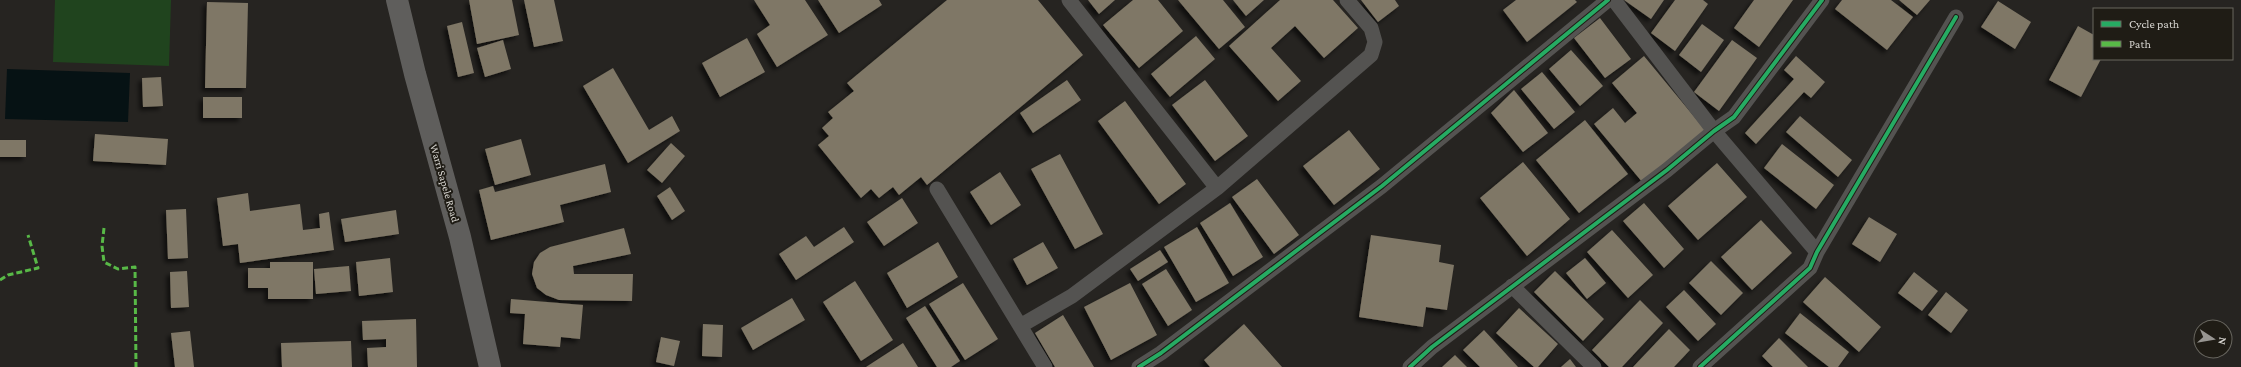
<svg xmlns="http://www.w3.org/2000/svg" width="2241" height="367" viewBox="0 0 2241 367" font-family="'Crimson Pro',serif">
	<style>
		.green { fill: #20441e }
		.water { fill: #061214 }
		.building { fill: #7f7766; filter: url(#shadow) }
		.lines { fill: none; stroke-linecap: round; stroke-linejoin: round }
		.minor { stroke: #545351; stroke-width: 15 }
		.trunk { stroke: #5f5e5c; stroke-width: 22 }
		.quiet { stroke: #58b947; stroke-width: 3; stroke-dasharray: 6 3; stroke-linecap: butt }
		.cycleway-casing { stroke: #1f1c15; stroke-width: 6 }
		.cycleway { stroke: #26ab63; stroke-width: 4 }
		.labels { text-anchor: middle; stroke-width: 4; stroke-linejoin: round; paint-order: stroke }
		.street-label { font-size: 11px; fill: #d6d4cf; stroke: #1f1c15 }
	</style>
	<defs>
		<filter id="shadow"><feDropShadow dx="-3.5" dy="3.5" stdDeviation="2" flood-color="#0009"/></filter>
	</defs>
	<rect width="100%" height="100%" fill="#262421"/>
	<!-- green -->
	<path class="green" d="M55,0H171L169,66L53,62Z"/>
	<!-- water -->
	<path class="water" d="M7,69L130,73L128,122L5,119Z"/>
	<!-- building -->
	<path class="building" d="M469,0H512L519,35L477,44Z
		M524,0H554L563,41L534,47Z
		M754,0H805L828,35L777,67L757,34L770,25Z
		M818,0H879L882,5L839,33Z
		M947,0H1038L1083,55L927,185L921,177L899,195L893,187L879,198L871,189L861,198L818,145L829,136L822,128L833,118L828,112L854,91L847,83Z
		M1088,0H1115L1099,14Z
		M1133,0H1158L1183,31L1139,68L1103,25Z
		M1178,0H1223L1245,27L1219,49Z
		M1233,0H1264L1246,16Z
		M1280,0H1333L1358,28L1324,58L1295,26L1271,48L1301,81L1278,101L1229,46Z
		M1361,0H1395L1399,6L1378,22Z
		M1516,0H1575L1577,2L1527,42L1503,10Z
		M1624,0H1664L1651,19Z
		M1675,0H1703L1708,4L1675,51L1651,33Z
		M1754,0H1793L1759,47L1734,28Z
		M1842,0H1891L1913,17L1887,50L1835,9Z
		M1899,0H1930L1917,15Z
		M1998,1L2031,22L2015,49L1981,27Z
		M207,2L248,3L246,88H205Z
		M1600,18L1631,59L1605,78L1574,38Z
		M462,22L474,73L458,77L447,26Z
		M1702,24L1724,40L1701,72L1679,55Z
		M2078,26L2094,35V59H2101L2081,97L2049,80Z
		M1196,36L1215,59L1170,97L1151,74Z
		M747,38L765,72L720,97L702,63Z
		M503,40L511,69L485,77L477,48Z
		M1732,40L1757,58L1719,111L1694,92Z
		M1571,50L1603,86L1580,106L1549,69Z
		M1644,56L1706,131L1643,183L1594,124L1613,108L1625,123L1637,113L1612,83Z
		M1796,56L1825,82L1811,98L1804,92L1756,144L1745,133L1794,79L1784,70Z
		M613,68L649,130L672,116L680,131L628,163L583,86Z
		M1542,72L1575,112L1554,129L1521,89Z
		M161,77L163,106L143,107L142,78Z
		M1067,80L1081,100L1033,133L1020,113Z
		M1205,80L1248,136L1215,161L1172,105Z
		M1514,90L1548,133L1523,152L1491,113Z
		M203,97H242V118H203Z
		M1125,101L1186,184L1159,204L1098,121Z
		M1800,116L1852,160L1838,177L1786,132Z
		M1585,120L1628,174L1579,213L1536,160Z
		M1349,130L1380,169L1334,205L1303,166Z
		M95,134L168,139L166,165L93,161Z
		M521,139L531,175L495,185L485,149Z
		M0,140H26V157H0Z
		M671,143L685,156L662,183L647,170Z
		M1782,144L1834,185L1816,209L1764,168Z
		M1060,154L1103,234L1075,249L1031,169Z
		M1523,162L1570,219L1527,256L1480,198Z
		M1717,163L1747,197L1698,240L1668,206Z
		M605,164L611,192L560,205L564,222L491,240L479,190L493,186L495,192Z
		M1000,172L1021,205L991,225L970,192Z
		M1257,179L1299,235L1274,254L1232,197Z
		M670,187L685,211L672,220L657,196Z
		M248,193L250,211L300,204L303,230L320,228L319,214L329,212L334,250L240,263L238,244L223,246L217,198Z
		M902,198L918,223L884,246L867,222Z
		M1230,203L1263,257L1233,276L1200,223Z
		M1644,203L1684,249L1664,268L1623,221Z
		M186,209L188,258L168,259L166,210Z
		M396,210L399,234L345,242L341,219Z
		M1869,217L1897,234L1880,262L1852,244Z
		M1761,220L1792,253L1752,290L1721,257Z
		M844,227L854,242L796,280L779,254L806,236L814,247Z
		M1197,227L1229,283L1196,302L1164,247Z
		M624,228L631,254L573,266L574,274H633L632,301L559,300L546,295L537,288L532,274L534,262L540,253L550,247Z
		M1612,230L1653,275L1628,298L1587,252Z
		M1371,235L1441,245L1439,262L1454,265L1447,310L1426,307L1423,327L1359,317Z
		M938,242L958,277L907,308L887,273Z
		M1043,242L1058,268L1027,285L1013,259Z
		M1160,250L1168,262L1138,281L1130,269Z
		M390,258L393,292L359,296L356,262Z
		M1585,258L1606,283L1587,299L1566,273Z
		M1711,261L1743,293L1721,315L1689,283Z
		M270,262H313V299H268V288H248V268H270Z
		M349,266L351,291L316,294L314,269Z
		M1166,269L1192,310L1168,326L1142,284Z
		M187,271L189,307L171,308L170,272Z
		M1555,271L1604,319L1583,341L1534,292Z
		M1914,272L1938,291L1922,311L1898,293Z
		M1825,277L1881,327L1859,352L1803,302Z
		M855,281L893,340L861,361L823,302Z
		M963,283L998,339L965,360L929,304Z
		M1130,283L1157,335L1111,360L1084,307Z
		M1684,290L1716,324L1698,341L1666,307Z
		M1946,292L1968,310L1951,333L1928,315Z
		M792,298L805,320L753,350L741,328Z
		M511,299L583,305L580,339L561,337L560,347L523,344L525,314L510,313Z
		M1640,300L1663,323L1622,367H1609L1592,350Z
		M925,306L960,361L951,367H937L906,318Z
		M1519,308L1558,344L1538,367H1534L1496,333Z
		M1800,313L1849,352L1838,367H1829L1785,333Z
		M1063,315L1094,367H1055L1035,333Z
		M416,319L417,367H368L367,348L386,347V339L363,340L362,321Z
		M703,324L723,325L722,357L702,356Z
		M1244,324L1282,367H1210L1204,360Z
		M1669,329L1690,350L1674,367H1633Z
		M1484,330L1518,367H1480L1463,350Z
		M190,331L194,367H175L171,333Z
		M661,337L680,341L674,366L656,362Z
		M1779,338L1808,367H1773L1762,356Z
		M351,341L352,367H282L281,343Z
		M903,343L918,367H866Z
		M1455,355L1467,367H1442Z
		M1570,359L1576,367H1561Z"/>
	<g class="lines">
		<!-- minor -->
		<path class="minor" d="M1069,0L1217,188
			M1614,0L1714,131L1817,252
			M937,189L1045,367
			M1512,286L1594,367
			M1020,326L1072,296L1217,188L1371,55L1375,42L1371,28L1347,0
			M1139,367L1161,353L1382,186L1608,0
			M1410,367L1432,347L1667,170L1714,131L1734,117L1822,0
			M1700,367L1810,268L1817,252L1956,17"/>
		<!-- trunk -->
		<path class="trunk" d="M397,0L415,74L460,237L490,367"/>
		<!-- quiet -->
		<path class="quiet" d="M104,228L102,246L104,262L118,269L135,267L136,367
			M0,280L8,275L38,268L28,235"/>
		<defs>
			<path id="cycleway" d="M1139,367L1161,353L1382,186L1608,0
				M1410,367L1432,347L1667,170L1714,131L1734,117L1822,0
				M1700,367L1810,268L1817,252L1956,17"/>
		</defs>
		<!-- cycleway casing -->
		<use href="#cycleway" class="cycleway-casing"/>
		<!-- cycleway -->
		<use href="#cycleway" class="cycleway"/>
	</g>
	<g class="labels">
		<!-- street labels -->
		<g class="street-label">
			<text transform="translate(445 183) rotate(74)" y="4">Warri Sapele Road</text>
		</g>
	</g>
	<!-- legend -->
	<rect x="2093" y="8" width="140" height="52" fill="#1f1c15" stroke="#68665f"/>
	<rect x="2101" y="21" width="20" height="6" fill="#26ab63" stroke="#68665f"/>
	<text x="2129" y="28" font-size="12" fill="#d6d4cf">Cycle path</text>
	<rect x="2101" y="41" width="20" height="6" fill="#58b947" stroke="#68665f"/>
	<text x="2129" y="48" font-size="12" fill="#d6d4cf">Path</text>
	<!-- north arrow -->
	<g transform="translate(2213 339) rotate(102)"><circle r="19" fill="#1f1c15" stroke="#68665f"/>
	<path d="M0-3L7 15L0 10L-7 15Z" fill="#989692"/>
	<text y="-6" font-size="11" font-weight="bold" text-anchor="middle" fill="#d6d4cf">N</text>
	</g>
</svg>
